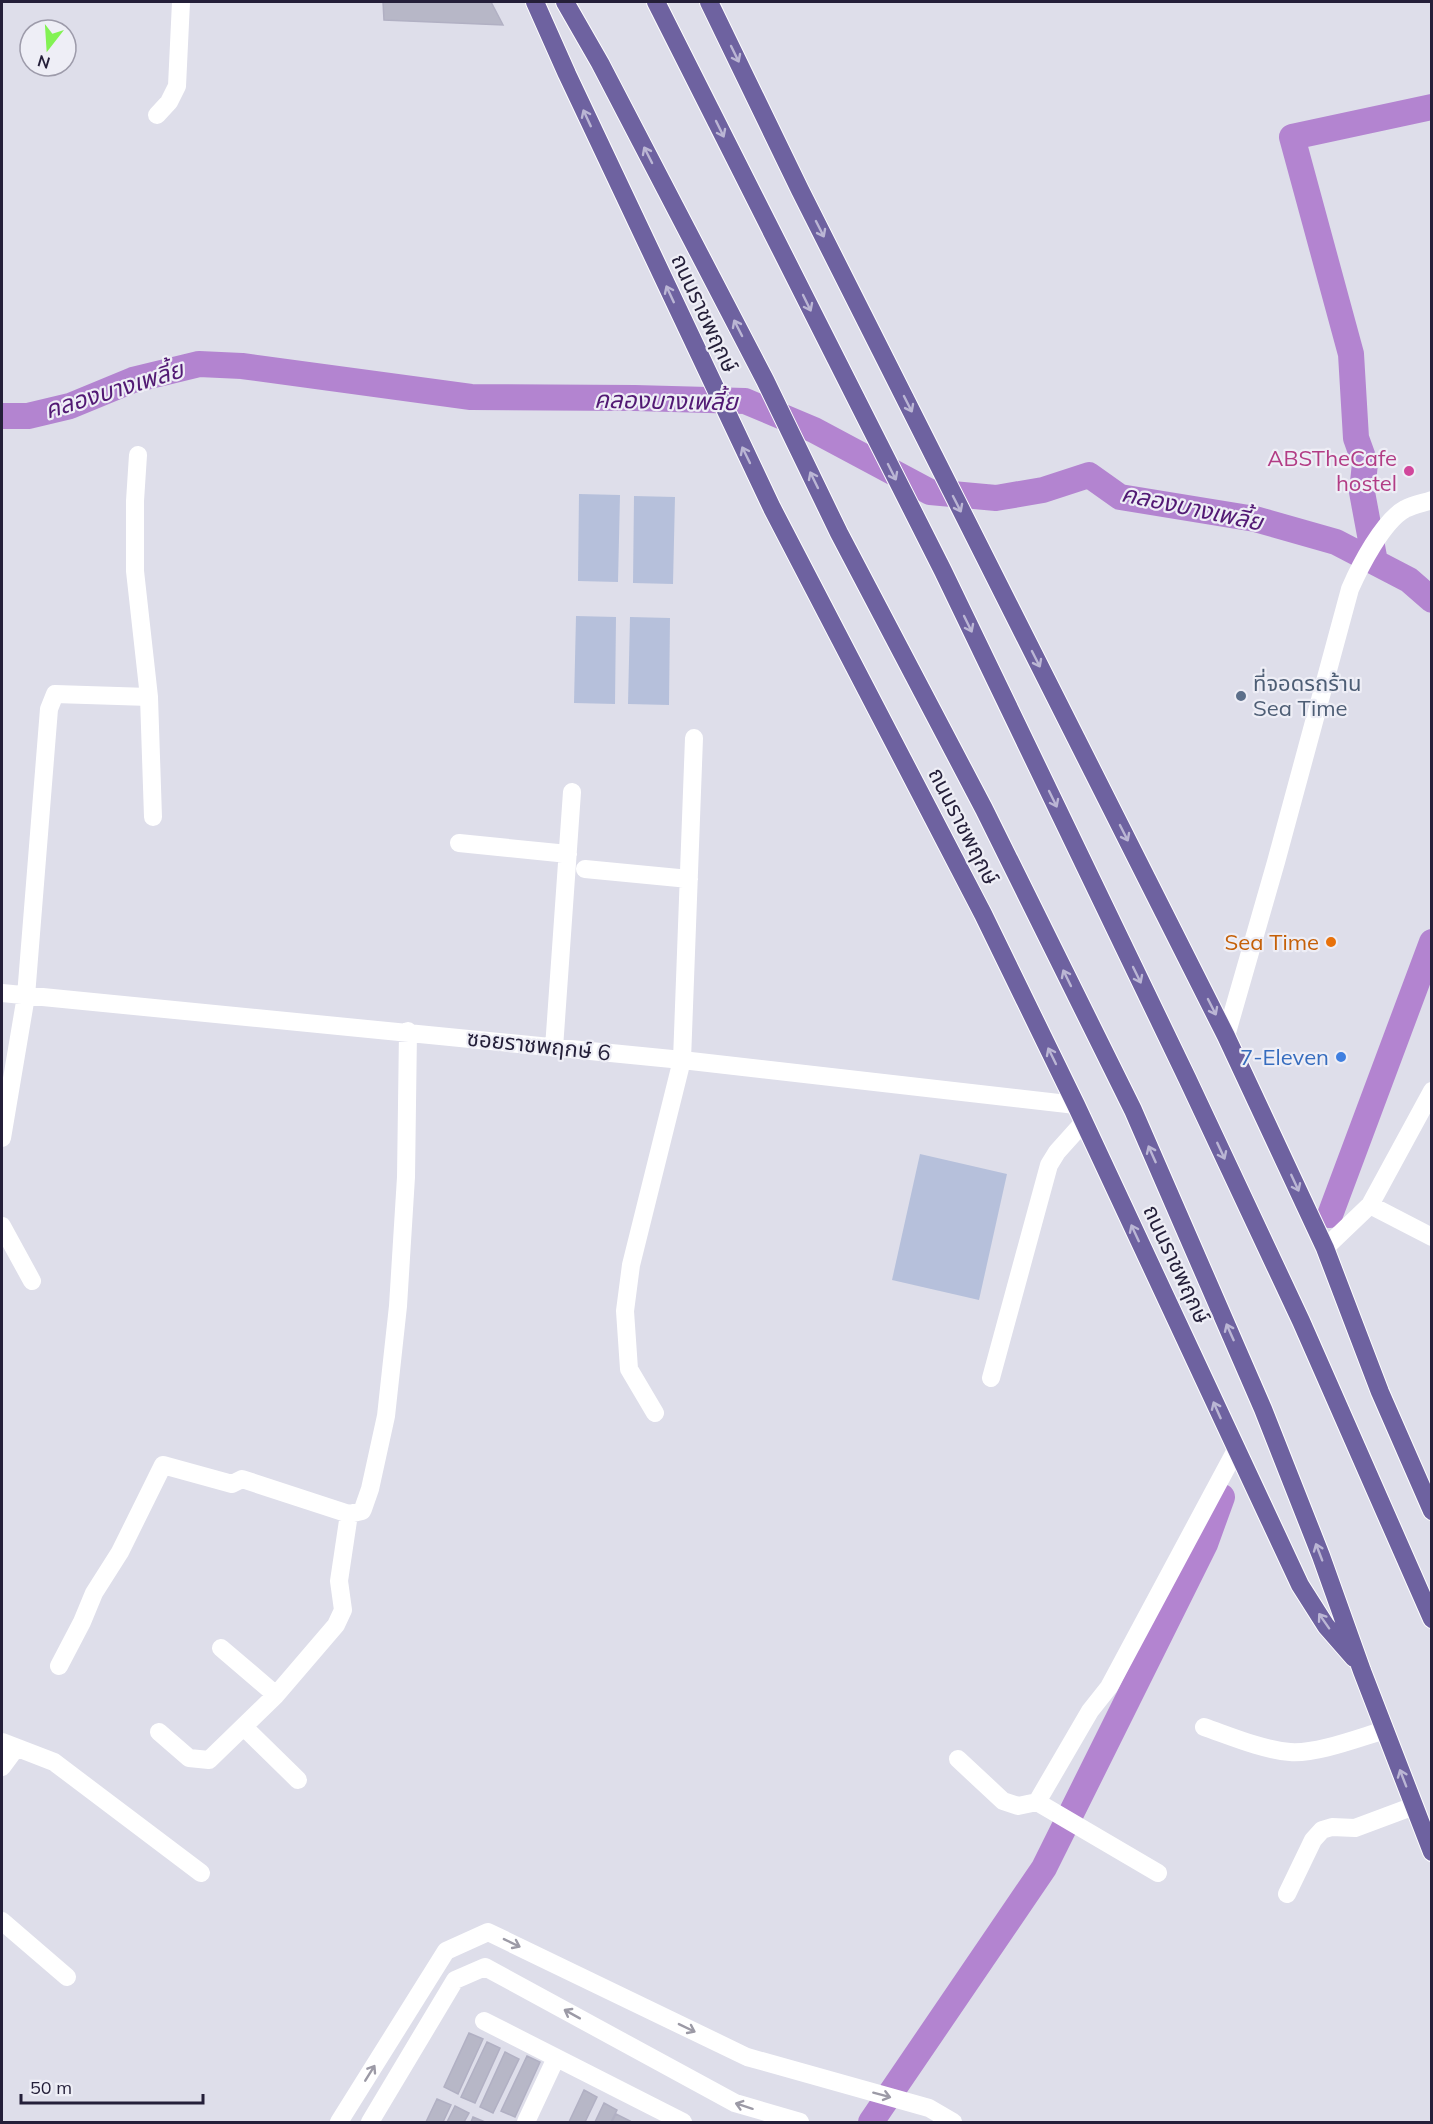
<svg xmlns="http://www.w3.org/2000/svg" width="1433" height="2124" viewBox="0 0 1433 2124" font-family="Mulish,'Noto Sans Thai',sans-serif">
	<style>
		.green { fill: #b6c0db }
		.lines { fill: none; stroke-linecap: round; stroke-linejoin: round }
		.canal { stroke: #b384d0; stroke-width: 26 }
		.building { fill: #b7b7c7; stroke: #b1b0c3; stroke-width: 1.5 }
		.major-casing { stroke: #fff; stroke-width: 20 }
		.minor { stroke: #fff; stroke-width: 18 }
		.major { stroke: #6e62a0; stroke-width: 18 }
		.oneway { stroke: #bbb6d4 }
		.oneway2 { stroke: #9c9aa6 }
		.hotel-dot { fill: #d1479c; stroke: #eeeef6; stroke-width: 2 }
		.service-dot { fill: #5c6f8a; stroke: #eeeef6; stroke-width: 2 }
		.food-dot { fill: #e8710a; stroke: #eeeef6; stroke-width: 2 }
		.shop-dot { fill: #3f7fe0; stroke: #eeeef6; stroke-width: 2 }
		.labels { text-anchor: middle; stroke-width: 4.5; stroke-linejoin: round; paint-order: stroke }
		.street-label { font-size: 22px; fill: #241f39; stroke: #eeeef6 }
		.hotel-label { font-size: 22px; fill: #b23c85; stroke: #eeeef6; text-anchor: end }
		.service-label { font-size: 22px; fill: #4e5e75; stroke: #eeeef6; text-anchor: start }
		.food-label { font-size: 22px; fill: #c56008; stroke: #eeeef6; text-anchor: end }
		.shop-label { font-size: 22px; fill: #366cbe; stroke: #eeeef6; text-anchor: end }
		.water-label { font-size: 24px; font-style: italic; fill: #521a74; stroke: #eeeef6 }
	</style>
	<rect width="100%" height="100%" fill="#dedeea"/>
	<!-- green -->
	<path class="green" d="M579,494L620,495L618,582L578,581Z
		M634,496L675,497L673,584L633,583Z
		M576,616L616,617L615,704L574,703Z
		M630,617L670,618L669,705L628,704Z
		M920,1154L1007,1174L979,1300L892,1280Z"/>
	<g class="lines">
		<!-- canal -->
		<path class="canal" d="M2,416H28L70,406L133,380L199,364L242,366L471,397L635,398L745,401L814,430L930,492L996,498L1043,490L1089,475L1120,497L1255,519L1336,542L1409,580L1432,600
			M1375,562L1362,492L1365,463L1356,438L1351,354L1292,137L1432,107
			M1330,1215L1432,942
			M871,2122L1044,1868L1205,1544L1222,1497"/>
	</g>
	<!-- building -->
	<path class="building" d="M383,2H491L503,25L384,20Z
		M469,2033L483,2039L458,2094L444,2087Z
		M487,2042L500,2048L475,2103L461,2097Z
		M505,2052L519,2059L493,2113L480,2107Z
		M527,2056L540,2062L515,2117L501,2111Z
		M584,2090L597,2097L585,2122H569Z
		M437,2099L451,2105L443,2122H426Z
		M604,2103L617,2110L611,2122H595Z
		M455,2106L469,2113L464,2122H447Z
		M616,2114L630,2121L629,2122H612Z
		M473,2117L485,2122H471Z"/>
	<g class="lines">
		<defs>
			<path id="major" d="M535,2L567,74L772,508L983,914L1076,1105L1300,1585L1326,1626L1354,1658
				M565,2L600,63L765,380L839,533L984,809L1133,1110L1263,1409L1321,1556L1362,1671L1432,1852
				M656,2L943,571L1187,1078L1301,1321L1432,1619
				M709,2L800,190L1226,1036L1325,1248L1380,1392L1432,1511"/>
		</defs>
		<!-- major casing -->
		<use href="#major" class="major-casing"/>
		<!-- minor -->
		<path class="minor" d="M157,115L169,102L177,86L181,2
			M138,455L135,501V571L149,697
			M459,843L568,854
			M585,869L689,879
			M2,993L682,1060L1076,1105
			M1226,1036L1276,862L1350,589C1360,566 1383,521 1405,509C1413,505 1423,503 1432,500
			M554,1048L572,792
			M2,1138L26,996L49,709L55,694L149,697L153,817
			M1370,1205L1432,1237
			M2,1226L32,1281
			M1325,1248L1370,1205L1432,1091
			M991,1378L1049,1165L1057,1152L1083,1123
			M655,1413L629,1369L625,1311L631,1265L682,1060L694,738
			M221,1648L276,1695
			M59,1666L82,1622L94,1593L120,1552L163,1465L232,1484L242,1479L349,1514L362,1511L363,1509L370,1489L386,1416L398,1306L406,1177L408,1031
			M244,1727L298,1780
			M1204,1727C1230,1736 1263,1750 1290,1752C1317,1754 1358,1738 1385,1730
			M159,1732L189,1758L209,1760L276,1695L336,1625L343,1610L339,1581L349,1514
			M2,1742L54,1762L201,1873
			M958,1759L1003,1801L1018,1806L1037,1802L1090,1711L1109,1687L1236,1450
			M2,1767L16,1748
			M1037,1802L1158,1873
			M1287,1894L1313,1840L1322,1830L1332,1827L1355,1828L1414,1806
			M2,1921L67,1977
			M484,2021L683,2122
			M339,2122L446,1951L488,1932L747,2057L929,2108L953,2122
			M370,2122L455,1980L485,1967L735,2103L800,2122
			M526,2122L556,2058"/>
		<!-- major -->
		<use href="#major" class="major"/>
	</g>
	<!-- one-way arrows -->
	<defs><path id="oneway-shaft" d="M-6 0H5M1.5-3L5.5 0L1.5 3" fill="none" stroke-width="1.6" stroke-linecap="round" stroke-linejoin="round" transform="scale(1.5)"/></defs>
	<g class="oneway">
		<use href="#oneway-shaft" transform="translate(735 54) rotate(64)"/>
		<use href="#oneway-shaft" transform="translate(587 118) rotate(-115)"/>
		<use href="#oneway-shaft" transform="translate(720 129) rotate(64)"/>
		<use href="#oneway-shaft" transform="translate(648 155) rotate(-117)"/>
		<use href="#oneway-shaft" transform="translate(820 229) rotate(63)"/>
		<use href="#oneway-shaft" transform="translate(670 294) rotate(-115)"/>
		<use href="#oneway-shaft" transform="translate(807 303) rotate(64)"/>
		<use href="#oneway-shaft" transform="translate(738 328) rotate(-117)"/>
		<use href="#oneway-shaft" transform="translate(908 404) rotate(63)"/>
		<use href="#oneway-shaft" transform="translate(746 455) rotate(-116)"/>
		<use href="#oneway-shaft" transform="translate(892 472) rotate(63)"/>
		<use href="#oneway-shaft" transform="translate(814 480) rotate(-116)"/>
		<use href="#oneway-shaft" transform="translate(957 504) rotate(63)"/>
		<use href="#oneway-shaft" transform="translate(968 624) rotate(64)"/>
		<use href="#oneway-shaft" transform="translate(1036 659) rotate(63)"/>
		<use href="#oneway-shaft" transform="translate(1053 799) rotate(64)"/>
		<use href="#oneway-shaft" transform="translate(1124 833) rotate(63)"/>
		<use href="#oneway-shaft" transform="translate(1137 975) rotate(64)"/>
		<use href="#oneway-shaft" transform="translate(1067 978) rotate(-116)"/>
		<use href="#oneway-shaft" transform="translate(1212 1007) rotate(63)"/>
		<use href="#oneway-shaft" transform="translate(1052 1056) rotate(-116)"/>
		<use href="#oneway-shaft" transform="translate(1221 1151) rotate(65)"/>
		<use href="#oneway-shaft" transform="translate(1152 1154) rotate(-114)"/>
		<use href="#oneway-shaft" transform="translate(1295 1183) rotate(65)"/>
		<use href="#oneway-shaft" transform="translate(1135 1233) rotate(-115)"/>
		<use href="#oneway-shaft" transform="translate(1230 1332) rotate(-114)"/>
		<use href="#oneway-shaft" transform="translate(1217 1410) rotate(-114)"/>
		<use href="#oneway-shaft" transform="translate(1319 1552) rotate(-111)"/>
		<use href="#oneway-shaft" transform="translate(1324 1621) rotate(-125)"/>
		<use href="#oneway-shaft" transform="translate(1403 1778) rotate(-111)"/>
	</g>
	<g class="oneway2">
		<use href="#oneway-shaft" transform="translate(512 1943) rotate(26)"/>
		<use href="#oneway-shaft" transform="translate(572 2014) rotate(-151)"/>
		<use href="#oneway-shaft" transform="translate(687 2028) rotate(26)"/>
		<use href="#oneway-shaft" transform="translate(370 2073) rotate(-58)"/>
		<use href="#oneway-shaft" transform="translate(882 2095) rotate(15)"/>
		<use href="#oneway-shaft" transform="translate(744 2106) rotate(-162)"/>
	</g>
	<!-- markers -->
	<circle class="hotel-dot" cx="1409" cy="471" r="6"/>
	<circle class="service-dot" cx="1241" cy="696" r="6"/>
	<circle class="food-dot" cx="1331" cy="942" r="6"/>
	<circle class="shop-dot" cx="1341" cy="1057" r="6"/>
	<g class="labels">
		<!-- street labels -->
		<g class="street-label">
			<text transform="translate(705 313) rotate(65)" y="8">ถนนราชพฤกษ์</text>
			<text transform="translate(964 826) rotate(63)" y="8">ถนนราชพฤกษ์</text>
			<text transform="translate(539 1045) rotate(6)" y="8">ซอยราชพฤกษ์ 6</text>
			<text transform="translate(1177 1264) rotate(65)" y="8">ถนนราชพฤกษ์</text>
		</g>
		<!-- hotel labels -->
		<g class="hotel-label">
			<text x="1397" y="466">ABSTheCafe<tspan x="1397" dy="25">hostel</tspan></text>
		</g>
		<!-- service labels -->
		<g class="service-label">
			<text x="1253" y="691">ที่จอดรถร้าน<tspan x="1253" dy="25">Sea Time</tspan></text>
		</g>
		<!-- food labels -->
		<g class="food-label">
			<text x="1319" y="950">Sea Time</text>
		</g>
		<!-- shop labels -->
		<g class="shop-label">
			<text x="1329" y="1065">7-Eleven</text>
		</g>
		<!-- water labels -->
		<g class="water-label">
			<text transform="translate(114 390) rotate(-17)" y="8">คลองบางเพลี้ย</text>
			<text transform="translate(666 401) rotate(1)" y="8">คลองบางเพลี้ย</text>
			<text transform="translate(1192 508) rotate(12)" y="8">คลองบางเพลี้ย</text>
		</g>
	</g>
	<!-- border -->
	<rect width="1433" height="2124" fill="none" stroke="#241f39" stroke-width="6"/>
	<!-- north arrow -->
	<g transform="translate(48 48) rotate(197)"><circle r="28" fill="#eeeef6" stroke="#9d9baa" stroke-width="1.5"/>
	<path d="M0-4.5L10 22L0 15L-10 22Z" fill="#82f253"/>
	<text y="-9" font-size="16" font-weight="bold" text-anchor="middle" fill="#241f39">N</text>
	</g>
	<!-- scale -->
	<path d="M21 2094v9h182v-9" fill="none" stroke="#241f39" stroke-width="3"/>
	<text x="30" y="2094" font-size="18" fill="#241f39" stroke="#eeeef6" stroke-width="4.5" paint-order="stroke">50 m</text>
</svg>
